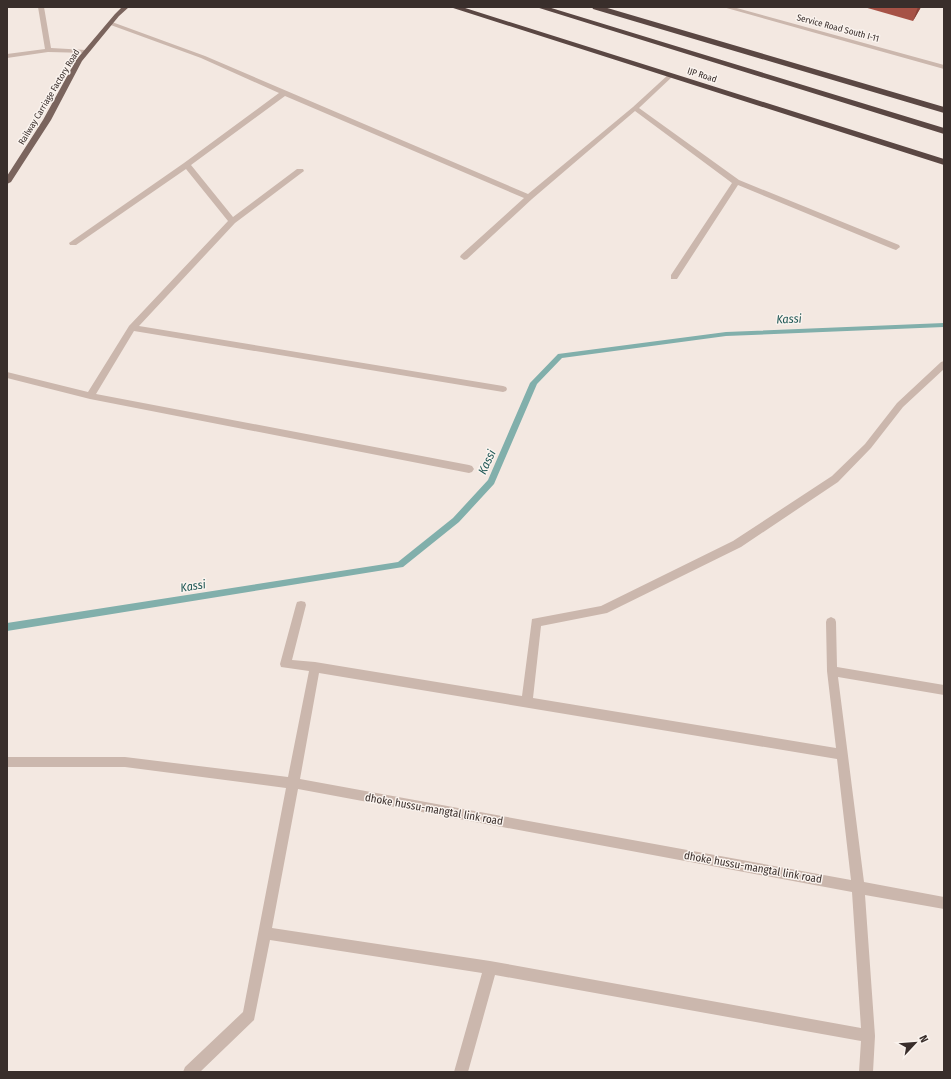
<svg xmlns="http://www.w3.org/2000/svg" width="951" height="1079" viewBox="0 0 951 1079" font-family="'Fira Sans Condensed',sans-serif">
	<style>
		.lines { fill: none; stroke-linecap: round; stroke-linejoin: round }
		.stream { fill: #81afab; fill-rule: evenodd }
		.minor { fill: #cbb7ad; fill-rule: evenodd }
		.major { fill: #7a645d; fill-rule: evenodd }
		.highway { fill: #5a4743; fill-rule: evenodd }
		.wall { fill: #a65246 }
		.shaded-wall { fill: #874239 }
		.labels { text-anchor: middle; stroke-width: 3; stroke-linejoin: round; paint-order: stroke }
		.far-street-label { font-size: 9px; fill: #392e2b; stroke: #faf3ee }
		.street-label { font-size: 11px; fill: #392e2b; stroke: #faf3ee }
		.water-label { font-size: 12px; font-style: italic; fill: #225957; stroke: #faf3ee }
	</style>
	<rect width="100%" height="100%" fill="#f3e8e1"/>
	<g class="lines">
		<!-- stream -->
		<path class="stream" d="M944,323V327L726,336L562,358L537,384L494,484L459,522L403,567L7,631V623L398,562L453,518L488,480L530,383L558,354L726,332Z"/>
		<!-- minor -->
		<path class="minor" d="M38,7H44L51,48L86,50L88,51V53L48,52L7,58V54L45,49Z
			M723,7H733L944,65V69Z
			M108,22H112L205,56L528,194L633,107L669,74H673V76L639,108L739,180L899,245L900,247L896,250L893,249L738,185L677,279H671V275L732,183L635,111L532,199L467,259L464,260L460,257L461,255L524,198L285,96L191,165L233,217L297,169H303L304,171L235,223L139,326L503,386L506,387L507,389L506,391L503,392L134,331L96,394L469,465L472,466L474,469L472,472L469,473L90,399L7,378V372L88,392L129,326L228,221L186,169L76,245H70L69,243L184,163L279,93L201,58L108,24Z
			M944,361V369L903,407L871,448L838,482L741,547L607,613L541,626L533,698L836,748L827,671L826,622L827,619L831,617L835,619L836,622L837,667L944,685V695L838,677L864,882L944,897V909L865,895L875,1036L873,1072H859L861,1041L495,975L468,1072H454L482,973L270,940L254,1020L200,1072H183L185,1067L243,1012L286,788L125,767H7V757H125L288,777L309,671L281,667L280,664L296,605L297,602L301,601L305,602L306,605L292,660L315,662L522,696L532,619L601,606L733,541L832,476L865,444L897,403L941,362ZM319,673L837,759L851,880L300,779ZM298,789L852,892L861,1028L490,961L272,928Z"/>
		<!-- major -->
		<path class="major" d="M122,7H129L119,16L82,61L51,120L11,182L7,184V176L43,120L76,60L115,14Z"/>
		<!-- highway -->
		<path class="highway" d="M450,7H462L944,159V165Z
			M536,7H548L944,128V134Z
			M592,7H604L944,107V113L593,9Z"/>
	</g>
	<!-- wall -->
	<path class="wall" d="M864,7H921L913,21Z"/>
	<!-- shaded-wall -->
	<path class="shaded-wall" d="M918,7H921L913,21Z"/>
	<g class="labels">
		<!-- far-street labels -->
		<g class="far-street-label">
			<text transform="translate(838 28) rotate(15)" y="3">Service Road South I-11</text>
			<text transform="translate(702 75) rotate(18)" y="3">IJP Road</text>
			<text transform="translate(49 97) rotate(-59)" y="3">Railway Carriage Factory Road</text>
		</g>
		<!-- street labels -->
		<g class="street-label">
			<text transform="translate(434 809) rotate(10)" y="4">dhoke hussu-mangtal link road</text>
			<text transform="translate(753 867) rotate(10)" y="4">dhoke hussu-mangtal link road</text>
		</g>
		<!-- water labels -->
		<g class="water-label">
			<text transform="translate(789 319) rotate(-2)" y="4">Kassi</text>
			<text transform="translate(487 462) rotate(-65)" y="4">Kassi</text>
			<text transform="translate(193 586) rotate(-9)" y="4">Kassi</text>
		</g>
	</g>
	<!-- border -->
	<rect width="951" height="1079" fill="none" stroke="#392e2b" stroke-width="16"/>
	<!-- north arrow -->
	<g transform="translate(915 1043) rotate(64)" stroke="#faf3ee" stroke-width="3" paint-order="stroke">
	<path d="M0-3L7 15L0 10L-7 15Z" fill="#392e2b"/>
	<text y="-6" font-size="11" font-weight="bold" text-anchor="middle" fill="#392e2b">N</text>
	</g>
</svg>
